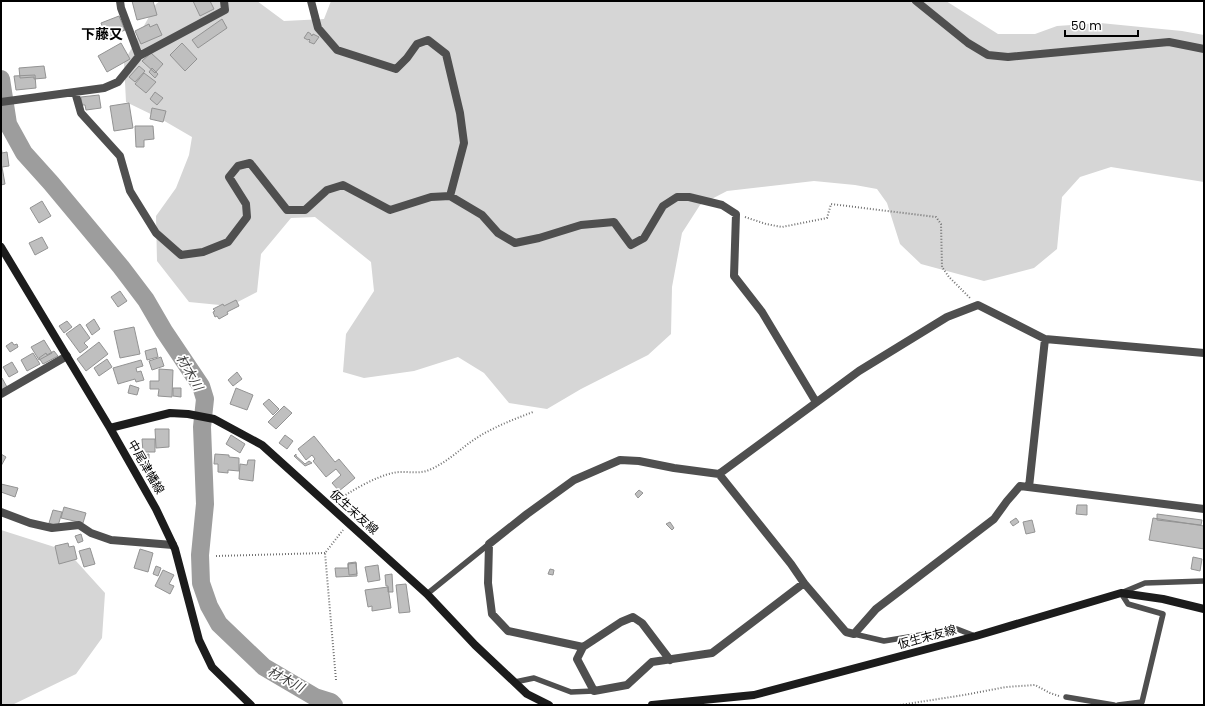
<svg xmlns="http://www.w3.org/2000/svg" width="1205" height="706" viewBox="0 0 1205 706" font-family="Poppins,'Noto Sans JP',sans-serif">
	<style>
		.green { fill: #d6d6d6 }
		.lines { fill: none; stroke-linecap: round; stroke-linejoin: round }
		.river { stroke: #9d9d9d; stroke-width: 18 }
		.building { fill: #bfbfbf; stroke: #939393 }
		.path { stroke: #717171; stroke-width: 2; stroke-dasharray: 1 2; stroke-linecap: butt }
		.service { stroke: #4f4f4f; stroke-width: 5.5 }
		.minor { stroke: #4f4f4f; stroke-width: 8 }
		.secondary { stroke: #1c1c1c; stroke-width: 8 }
		.labels { text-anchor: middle; stroke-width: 3.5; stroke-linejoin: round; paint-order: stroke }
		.street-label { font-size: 12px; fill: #000; stroke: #fff }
		.water-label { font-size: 13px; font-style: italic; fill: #3e3e3e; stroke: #fff }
		.quarter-label { font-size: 14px; font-weight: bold; fill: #000; stroke: #fff }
	</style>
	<rect width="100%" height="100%" fill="#fff"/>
	<!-- green -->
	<path class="green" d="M160,1H257L284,21L324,19L331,1H946L998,34H1035L1057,26L1100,23L1182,31L1204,35V182L1111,167L1080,177L1062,197L1057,249L1034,268L984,281L921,264L900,244L887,203L877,189L855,185L814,181L727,191L700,205L682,233L672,287L671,334L648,355L581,389L547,409L509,403L484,373L458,357L414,371L364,378L343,372L346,334L374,291L371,262L315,217L291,218L261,254L257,292L230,306L189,302L157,261L156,216L176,188L189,155L192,137L161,119L126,102L124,62L156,4Z
		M1,530L67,551L105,593L102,638L76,674L12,705H1Z"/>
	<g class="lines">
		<!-- river -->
		<path class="river" d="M1,79L8,124L24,153L51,183L121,267L146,300L164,331L201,386L205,399L202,427L205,504L200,555L201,583L209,606L219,624L264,667L315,697L331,702L334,705"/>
	</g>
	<!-- building -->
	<path class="building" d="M132,1H153L157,15L137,20Z
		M193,1H210L214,9L200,16Z
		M119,16L125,30L106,38L101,23Z
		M222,19L227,28L198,48L192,40Z
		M149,24L150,27L157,24L162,35L141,44L135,31Z
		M308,32L311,34V35L312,36L313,34L319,37L314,44L309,42L310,40L309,39L308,40L304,38Z
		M121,43L130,59L107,72L98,56Z
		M182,43L197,59L185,71L170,55Z
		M151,53L163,64L155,73L142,61Z
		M44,66L46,78L34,79V77L20,78L19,68Z
		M139,66L145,71L135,82L129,77Z
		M152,68L158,74L155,78L149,72Z
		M144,73L156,82L146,93L135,84Z
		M35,75L36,88L16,90L14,76Z
		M155,92L163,98L157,105L150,99Z
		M99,95L101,108L86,110L85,105H82L81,97Z
		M129,103L133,128L114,131L110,106Z
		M152,108L166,111L163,122L150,119Z
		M135,126H153L154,139L144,140V147H136Z
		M1,146L2,153L7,152L9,166L2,167L5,184L1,185Z
		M42,201L51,216L39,223L30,208Z
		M42,237L48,248L35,255L29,243Z
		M120,291L127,301L118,307L111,297Z
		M236,300L239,306L227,312L228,314L219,319L217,316L215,317L213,312L215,311L213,309L223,304L224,306Z
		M94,319L100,329L92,335L86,325Z
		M67,321L72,327L64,333L59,326Z
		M80,324L90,338L84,343L88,347L80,353L66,334Z
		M134,327L140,354L120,358L114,331Z
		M44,340L52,353L39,360L31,347Z
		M12,342L14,345L17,344L18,347L10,352L6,346Z
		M99,342L108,354L86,371L77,359Z
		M156,348L158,357L147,360L145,351Z
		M54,351L58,356L43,364L39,358L46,353L47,355Z
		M33,353L40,364L27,371L21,360Z
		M161,357L164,366L152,370L149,361Z
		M107,359L112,367L99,376L94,368Z
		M141,360L143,366L136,368L137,372L141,371L144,380L136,382L135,379L118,384L113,368Z
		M12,362L18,372L9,377L3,367Z
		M159,369L173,370L172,397L158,396L159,389H150V381H159Z
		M237,372L242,379L233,386L228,380Z
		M2,378L7,387L1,390V379Z
		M130,385L139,388L137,395L128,393Z
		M173,388H181V397L173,396Z
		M236,388L253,395L247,410L230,404Z
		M269,399L279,409L273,415L263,404Z
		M284,406L292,413L276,429L268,422Z
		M155,429H169V447L156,448Z
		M231,435L245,444L240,453L226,444Z
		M285,435L293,441L287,449L279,443Z
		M314,436L335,462L339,459L355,478L339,491L332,483L341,475L336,469L326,477L313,461L315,459L312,455L306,460L298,449Z
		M142,439H155V452H143Z
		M1,454L6,457L1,466Z
		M149,454V461H143V455Z
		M215,454L229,455V457L239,458V471L228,470V473L218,472V464H214Z
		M296,454V456L305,464L309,461L312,463L305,466L294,456Z
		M248,460H255L253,481L239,479L240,464L247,465Z
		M1,484L18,488L15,497L1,492Z
		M639,490L643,493L638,498L635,494Z
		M1077,505H1087V515L1076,514Z
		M64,507L86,513L83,523L61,518Z
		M53,510L62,512L58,526L49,523Z
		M1157,514L1202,520L1201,525L1157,520Z
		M1016,518L1019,522L1013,526L1010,522Z
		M1153,518L1204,526V549L1149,540Z
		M1032,520L1035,532L1026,534L1023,522Z
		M670,522L674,528L672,530L666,524Z
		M81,534L83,541L78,543L75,536Z
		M68,543L69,547L74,546L77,559L59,564L55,546Z
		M90,548L95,564L84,567L79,551Z
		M140,549L153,553L148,572L134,568Z
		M1193,557L1202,559L1200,571L1191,569Z
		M356,562L357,574L349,575L348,563Z
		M356,563L357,576L336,577L335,568H348V564Z
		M378,565L380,580L368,582L365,567Z
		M156,566L161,568L158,576L153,574Z
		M550,569L554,570L553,575L548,574Z
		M163,570L174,575L169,584L174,586L170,594L155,586Z
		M392,574L393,592H388V586H386L385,575Z
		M406,584L410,612L399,613L396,585Z
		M388,587L391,608L372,611V606L368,607L365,590Z"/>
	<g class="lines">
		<!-- path -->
		<path class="path" d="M745,217L766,224L782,227L827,218L831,204L936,217L941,224L942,267L949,277L971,299
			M336,502C348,492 377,476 393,473C405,470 417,475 429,470C446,463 458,451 472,441C491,428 512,420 533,412
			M216,556L325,553
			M336,680L325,553L343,530
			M900,705L964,695L1006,687L1035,685L1050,693L1059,696"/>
		<!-- service -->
		<path class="service" d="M427,594L489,544
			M854,634L884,641L957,629L975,636
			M515,682L534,678L571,692L594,691
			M1066,697L1114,705
			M1118,705L1142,702L1163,614L1128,604L1121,593L1145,583L1204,581"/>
		<!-- minor -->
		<path class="minor" d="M311,1L318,28L337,50L396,69L407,58L417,44L428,40L446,54L460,113L464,143L450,196
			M916,1L968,43L988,55L1008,57L1169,42L1204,49
			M139,56L225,10L224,1
			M75,92L81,113L120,156L130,191L156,233L181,255L203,252L228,242L247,217L246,204L229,177L238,166L250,163L287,210H305L327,190L343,185L390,210L431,197L450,196L482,215L498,233L515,243L539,238L581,225L614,222L631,245L644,238L663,206L677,197H689L722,205L736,214L734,276L762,312L816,402
			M1,102L104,88L118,82L139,56L121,8L120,1
			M1,394L67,356
			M719,474L791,564L804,583L846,632L854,634L876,609L994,519L1007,501L1020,486L1204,509
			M1029,487L1045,339
			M1,512L30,523L52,528L79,525L91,533L111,540L173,545
			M583,647L508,631L492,614L488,583L489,544L527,514L574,480L620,460L639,461L674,468L719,474L859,371L947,317L978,305L1045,339L1204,353
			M670,660L642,623L633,617L621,622L583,647L577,659L594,691L627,685L652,662L712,653L804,583"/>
		<!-- secondary -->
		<path class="secondary" d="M1,247L110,428L156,509L175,549L199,640L212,667L251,705
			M110,428L170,413L188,414L214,419L262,445L427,594L475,645L527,694L549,705
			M652,705L754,695L976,636L1121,593L1163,599L1204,609"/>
	</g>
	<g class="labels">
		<!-- street labels -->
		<g class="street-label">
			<text transform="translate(146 467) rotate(60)" y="4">中尾津幡線</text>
			<text transform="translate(354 512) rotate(42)" y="4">仮生末友線</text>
			<text transform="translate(927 637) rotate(-15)" y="4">仮生末友線</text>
		</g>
		<!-- water labels -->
		<g class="water-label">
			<text transform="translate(190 372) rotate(60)" y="5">材木川</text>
			<text transform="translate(286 679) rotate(28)" y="5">材木川</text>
		</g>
		<!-- quarter labels -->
		<g class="quarter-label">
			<text x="102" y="39">下藤又</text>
		</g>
	</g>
	<!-- border -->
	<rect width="1205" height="706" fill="none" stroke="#000000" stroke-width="4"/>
	<!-- scale -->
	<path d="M1065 30v6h73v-6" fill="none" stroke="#000000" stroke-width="2"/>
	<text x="1071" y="30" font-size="12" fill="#000000" stroke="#ffffff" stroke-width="3" paint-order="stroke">50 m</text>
</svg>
